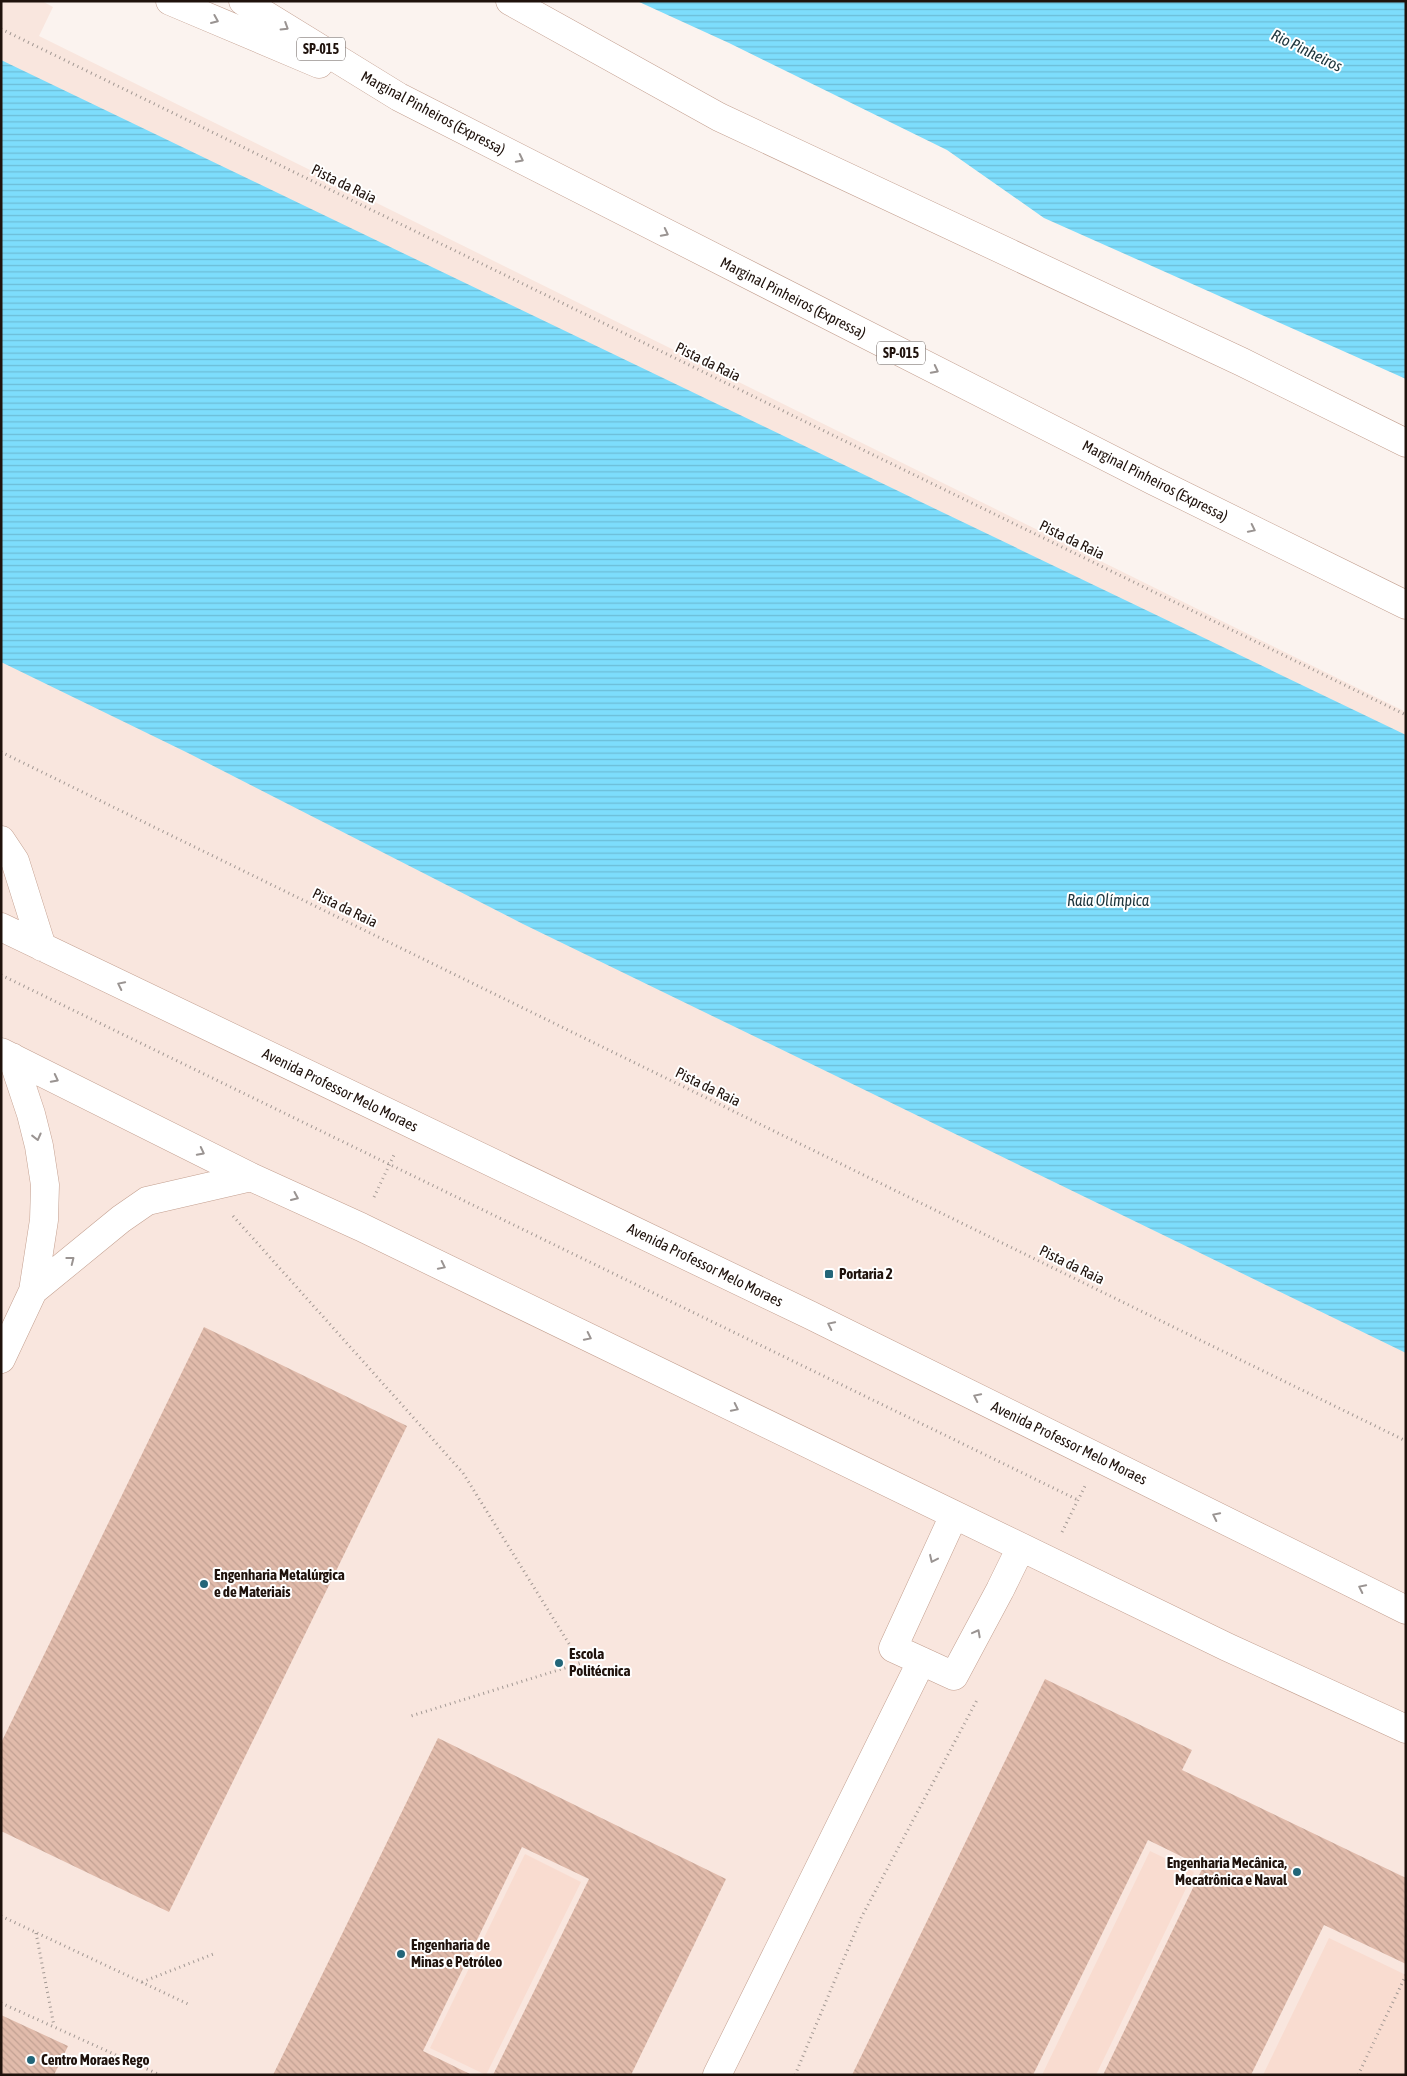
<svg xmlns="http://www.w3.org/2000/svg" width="1407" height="2076" viewBox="0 0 1407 2076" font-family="'Asap Condensed',sans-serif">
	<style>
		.built { fill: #f9e6de }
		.garden { fill: #f9dcd0 }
		.water { fill: url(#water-rules) }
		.building { fill: url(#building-back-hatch) }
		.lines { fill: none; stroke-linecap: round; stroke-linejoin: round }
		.minor-casing { stroke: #c39f8f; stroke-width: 29 }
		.highway-casing { stroke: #c39f8f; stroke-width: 29 }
		.path { stroke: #a29893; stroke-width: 3; stroke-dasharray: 1 4; stroke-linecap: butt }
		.minor { stroke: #fff; stroke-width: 28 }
		.highway { stroke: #fff; stroke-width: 28 }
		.oneway { stroke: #9a9492 }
		.poi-dot { fill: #236679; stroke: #fff; stroke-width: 2 }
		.labels { text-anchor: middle; stroke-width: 4; stroke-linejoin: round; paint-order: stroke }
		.shield { fill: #fff; stroke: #625955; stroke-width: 1 }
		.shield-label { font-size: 14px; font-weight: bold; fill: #1f120c }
		.street-label { font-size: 15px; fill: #1f120c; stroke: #fff }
		.poi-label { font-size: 15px; font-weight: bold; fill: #1f120c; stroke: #fff; text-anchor: start }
		.water-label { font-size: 16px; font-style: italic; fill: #1e353c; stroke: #fff }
	</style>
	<defs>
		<pattern id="water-rules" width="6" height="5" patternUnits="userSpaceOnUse" patternTransform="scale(1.25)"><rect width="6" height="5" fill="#7dddfc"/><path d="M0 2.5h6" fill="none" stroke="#6cbdd7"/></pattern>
		<pattern id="building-back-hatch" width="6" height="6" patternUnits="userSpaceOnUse" patternTransform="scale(1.25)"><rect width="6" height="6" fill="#e1bbab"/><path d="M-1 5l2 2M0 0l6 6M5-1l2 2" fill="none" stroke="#c1a092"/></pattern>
	</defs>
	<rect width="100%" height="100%" fill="#fbf3ef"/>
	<!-- built -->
	<path class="built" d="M1,1H42L53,7L39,36L1406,712V2075H1Z"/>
	<!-- garden -->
	<path class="garden" d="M1150,1851L1194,1872L1096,2075H1042Z
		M525,1854L581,1882L486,2075L430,2048Z
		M1329,1938L1406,1975V2075H1263Z"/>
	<!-- water -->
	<path class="water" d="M637,1H1406V379L1044,218L947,150L729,43Z
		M1,60L1406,735V1353L523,924L188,753L1,662Z"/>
	<!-- building -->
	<path class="building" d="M204,1327L407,1426L169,1912L1,1831V1743Z
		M1045,1679L1192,1750L1182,1770L1406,1878V1964L1324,1925L1251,2075H1103L1203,1867L1148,1840L1033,2075H852Z
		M438,1738L726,1879L631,2075H493L589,1879L522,1847L423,2051L472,2075H273Z
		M1,2015L68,2046L54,2075H1Z"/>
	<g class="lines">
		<defs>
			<path id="minor" d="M510,1L719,117L1242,362L1406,443
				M1,840L15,861L42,947
				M1,927L810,1315L1406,1610
				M1,1052L251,1177L361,1227L1227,1647L1406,1729
				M33,1291L121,1219L147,1201L251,1177
				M1,1359L33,1291L44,1220L45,1185L39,1146L31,1114L12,1057
				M954,1515L893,1648L954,1676L1000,1590L1021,1547
				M717,2075L921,1662"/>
			<path id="highway" d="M170,1L319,64
				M243,1L399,97L1154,481L1406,605"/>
		</defs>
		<!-- minor casing -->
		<use href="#minor" class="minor-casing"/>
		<!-- highway casing -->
		<use href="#highway" class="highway-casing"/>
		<!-- path -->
		<path class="path" d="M1,29L1406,715
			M1,752L1406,1441
			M1,975L1078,1500
			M374,1197L395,1153
			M233,1216L463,1473L581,1663L411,1716
			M1062,1532L1085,1486
			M1,1916L190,2005
			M36,1933L54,2026
			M142,1982L216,1953
			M1,2003L158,2074
			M795,2075L861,1918L977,1700
			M1358,2075L1406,1975"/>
		<!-- minor -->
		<use href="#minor" class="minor"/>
		<!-- highway -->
		<use href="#highway" class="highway"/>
	</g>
	<!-- one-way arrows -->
	<defs><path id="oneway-chevron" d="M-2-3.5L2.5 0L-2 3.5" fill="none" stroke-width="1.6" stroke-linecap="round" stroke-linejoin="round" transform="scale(1.25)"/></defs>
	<g class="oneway">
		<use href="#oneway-chevron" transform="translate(215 20) rotate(23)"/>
		<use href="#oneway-chevron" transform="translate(285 27) rotate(32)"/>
		<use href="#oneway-chevron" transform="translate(520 159) rotate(27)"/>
		<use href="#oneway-chevron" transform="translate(665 233) rotate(27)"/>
		<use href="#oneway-chevron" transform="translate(935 370) rotate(27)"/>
		<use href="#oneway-chevron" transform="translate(1252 529) rotate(26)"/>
		<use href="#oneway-chevron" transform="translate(121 985) rotate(-154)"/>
		<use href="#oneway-chevron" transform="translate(55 1079) rotate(27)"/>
		<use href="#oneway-chevron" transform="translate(37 1137) rotate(76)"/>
		<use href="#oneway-chevron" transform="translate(201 1152) rotate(27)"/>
		<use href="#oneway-chevron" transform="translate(295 1197) rotate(24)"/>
		<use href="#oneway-chevron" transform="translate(71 1260) rotate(-38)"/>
		<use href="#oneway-chevron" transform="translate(442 1266) rotate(26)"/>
		<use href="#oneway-chevron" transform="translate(831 1325) rotate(-154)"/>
		<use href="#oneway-chevron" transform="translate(588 1337) rotate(26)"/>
		<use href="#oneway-chevron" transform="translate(977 1397) rotate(-154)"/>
		<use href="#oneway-chevron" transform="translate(735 1408) rotate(26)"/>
		<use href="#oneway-chevron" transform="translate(1216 1516) rotate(-154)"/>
		<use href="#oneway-chevron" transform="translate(933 1559) rotate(115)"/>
		<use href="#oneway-chevron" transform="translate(1362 1588) rotate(-154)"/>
		<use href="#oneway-chevron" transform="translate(977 1633) rotate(-62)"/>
	</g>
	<!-- markers -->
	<g class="poi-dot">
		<rect x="824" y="1269" width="10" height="10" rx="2.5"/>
		<circle cx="204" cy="1584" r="5"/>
		<circle cx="559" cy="1663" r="5"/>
		<circle cx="1297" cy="1872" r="5"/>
		<circle cx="401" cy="1954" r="5"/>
		<circle cx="31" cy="2060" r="5"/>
	</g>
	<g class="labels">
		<!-- shield labels -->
		<g class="shield">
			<rect x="297" y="37.5" width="48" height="23" rx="4"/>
			<rect x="877" y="341.5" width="48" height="23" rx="4"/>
		</g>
		<g class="shield-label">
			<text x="321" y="54">SP-015</text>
			<text x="901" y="358">SP-015</text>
		</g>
		<!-- street labels -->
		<g class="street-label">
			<text transform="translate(433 113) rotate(28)" y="5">Marginal Pinheiros (Expressa)</text>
			<text transform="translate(344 184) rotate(26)" y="5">Pista da Raia</text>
			<text transform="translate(793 298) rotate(27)" y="5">Marginal Pinheiros (Expressa)</text>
			<text transform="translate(708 362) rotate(26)" y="5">Pista da Raia</text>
			<text transform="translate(1155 481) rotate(27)" y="5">Marginal Pinheiros (Expressa)</text>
			<text transform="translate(1072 540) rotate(26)" y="5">Pista da Raia</text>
			<text transform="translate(345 908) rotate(26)" y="5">Pista da Raia</text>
			<text transform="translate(708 1087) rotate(26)" y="5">Pista da Raia</text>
			<text transform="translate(340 1090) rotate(26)" y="5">Avenida Professor Melo Moraes</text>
			<text transform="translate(705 1265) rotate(26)" y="5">Avenida Professor Melo Moraes</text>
			<text transform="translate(1072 1265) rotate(26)" y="5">Pista da Raia</text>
			<text transform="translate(1069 1443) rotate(26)" y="5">Avenida Professor Melo Moraes</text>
		</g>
		<!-- poi labels -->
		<g class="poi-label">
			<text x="839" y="1279">Portaria 2</text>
			<text x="214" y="1580">Engenharia Metalúrgica<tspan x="214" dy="17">e de Materiais</tspan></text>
			<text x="569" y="1659">Escola<tspan x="569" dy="17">Politécnica</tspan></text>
			<text x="1287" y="1868" text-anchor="end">Engenharia Mecânica,<tspan x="1287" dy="17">Mecatrônica e Naval</tspan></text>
			<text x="411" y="1950">Engenharia de<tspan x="411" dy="17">Minas e Petróleo</tspan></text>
			<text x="41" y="2065">Centro Moraes Rego</text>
		</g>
		<!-- water labels -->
		<g class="water-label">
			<text transform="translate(1307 50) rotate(26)" y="6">Rio Pinheiros</text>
			<text x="1108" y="906">Raia Olímpica</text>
		</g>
	</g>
	<!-- border -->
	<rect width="1407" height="2076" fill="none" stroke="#1f120c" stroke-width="5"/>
</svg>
